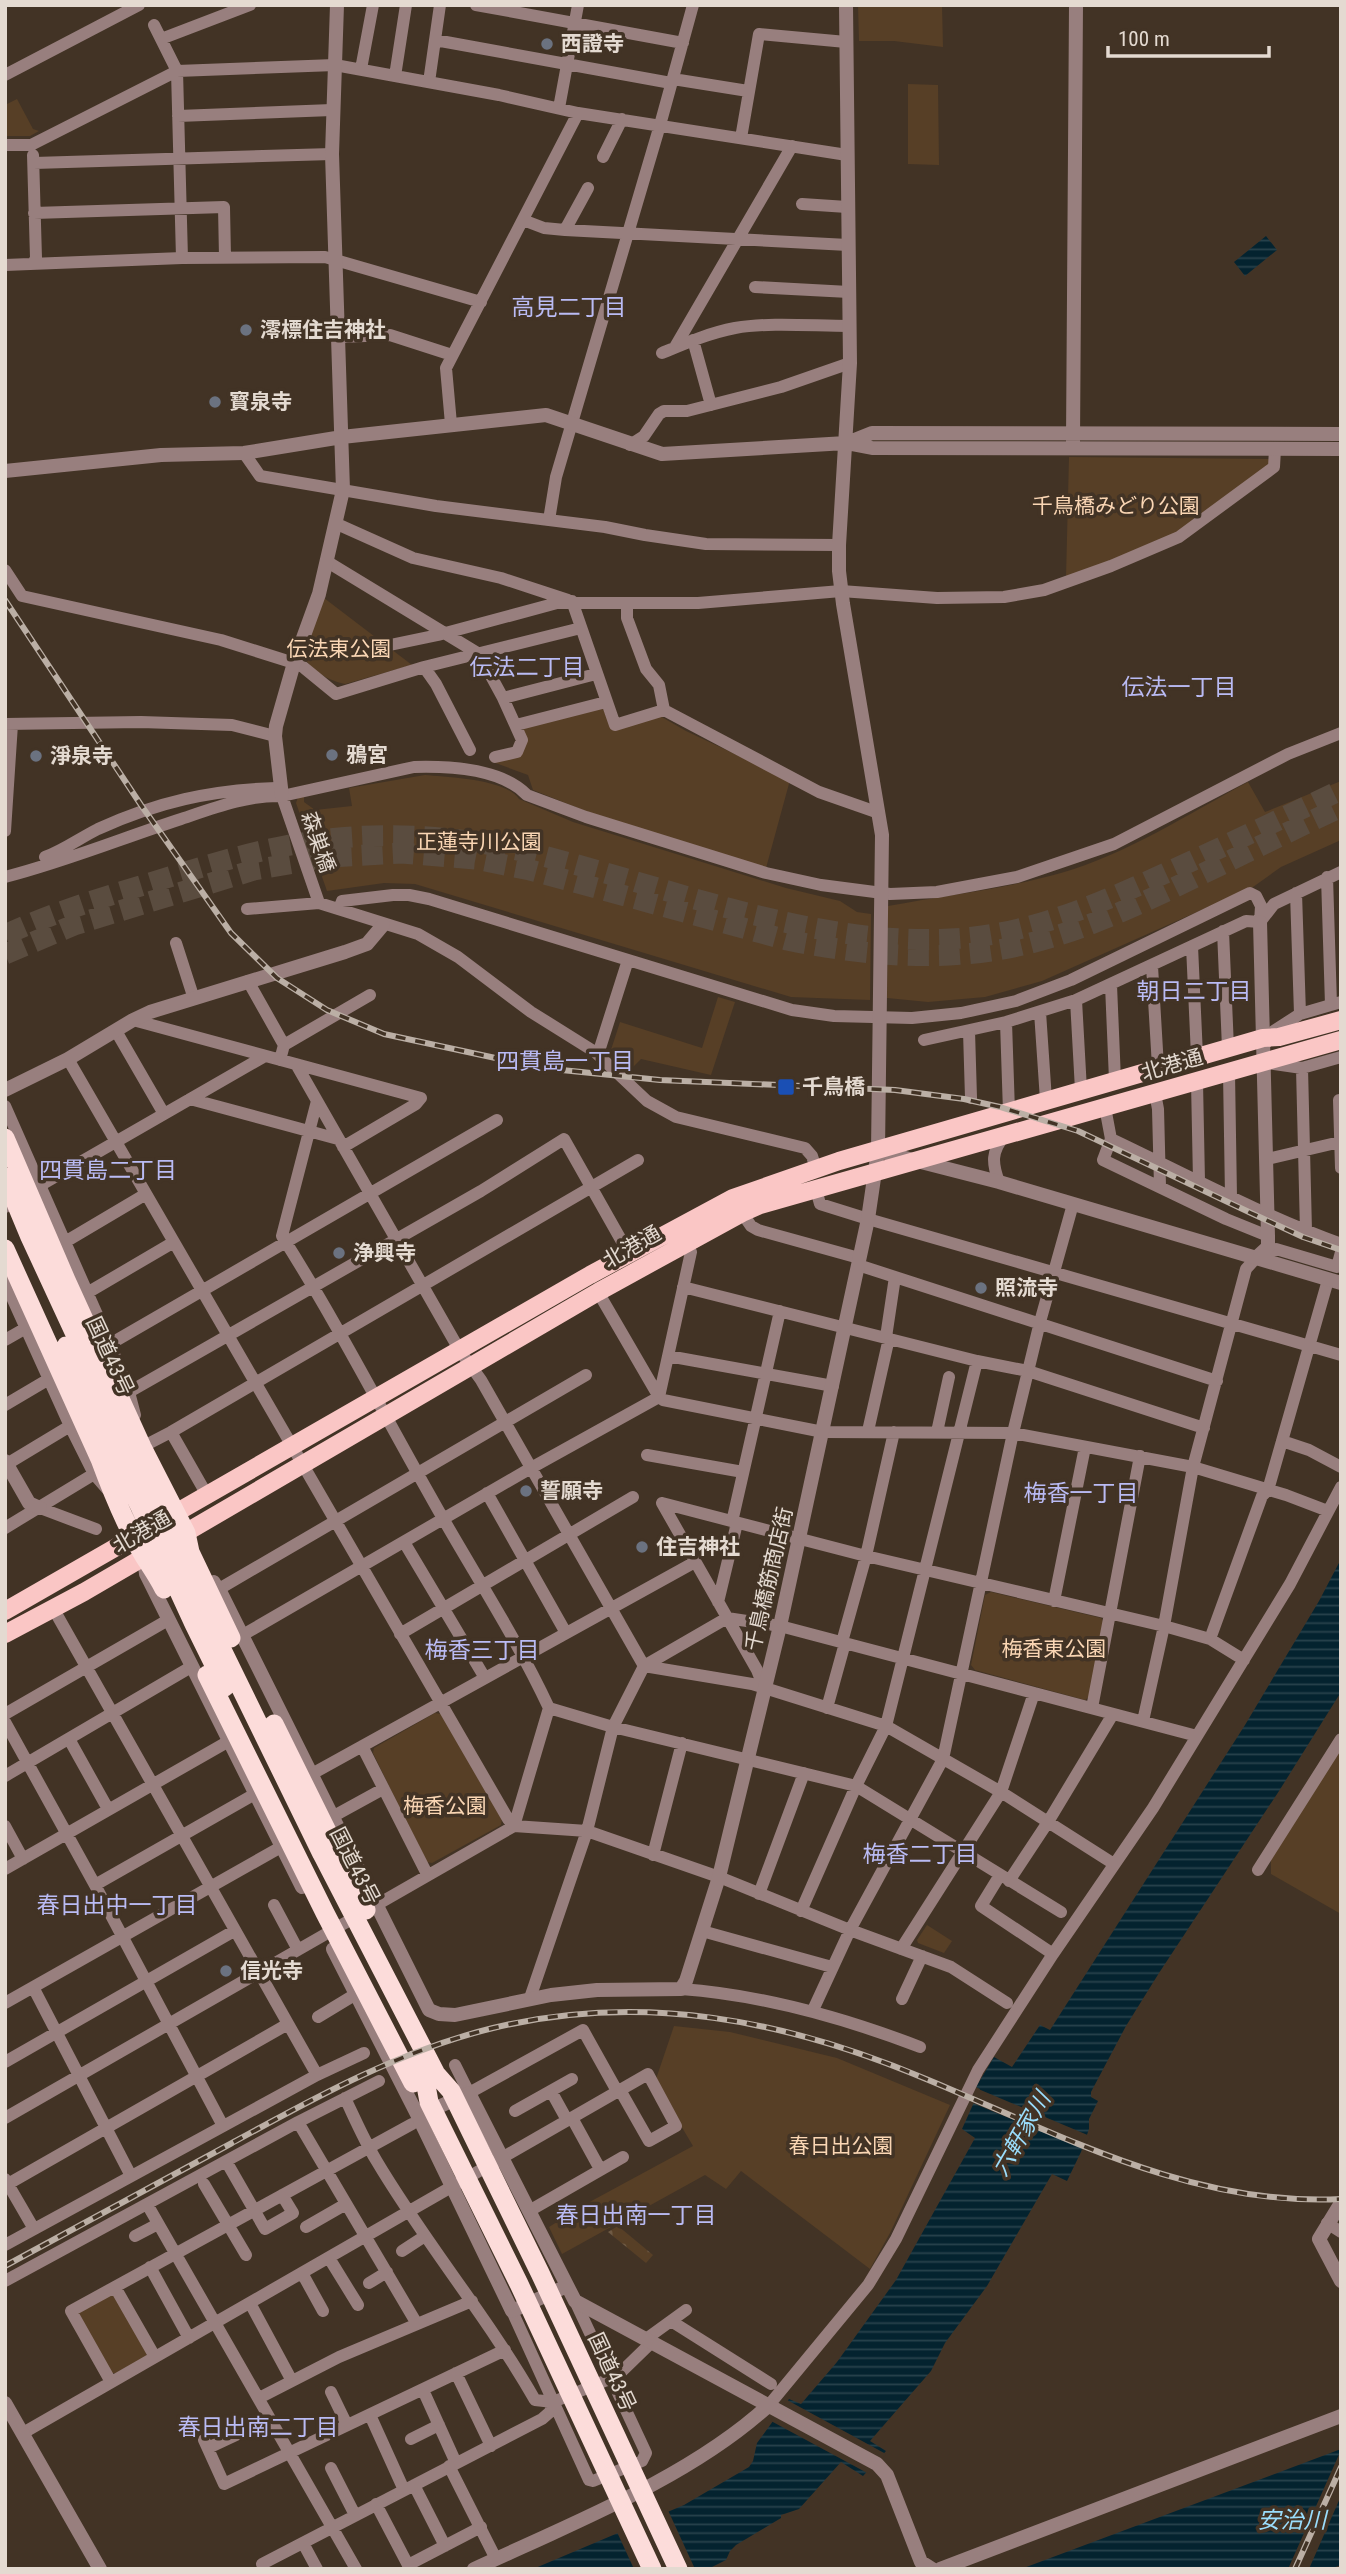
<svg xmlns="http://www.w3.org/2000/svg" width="1346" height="2574" viewBox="0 0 1346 2574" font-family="'Roboto Condensed','Noto Sans JP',sans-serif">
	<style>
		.cemetery { fill: url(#cemetery-stones) }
		.park { fill: #573f26 }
		.water { fill: url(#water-rules) }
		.pier { fill: #423325 }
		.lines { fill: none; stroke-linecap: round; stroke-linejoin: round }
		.motorway-tunnel { stroke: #5a4c3f; stroke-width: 21; stroke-dasharray: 21 10; stroke-linecap: butt }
		.minor { stroke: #987f7e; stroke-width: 12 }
		.tertiary { stroke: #987f7e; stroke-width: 14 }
		.primary { stroke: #fac6c5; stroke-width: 18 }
		.trunk { stroke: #fcdcda; stroke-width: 19 }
		.rail-casing { stroke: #bbafa5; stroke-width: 6 }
		.rail { stroke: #423325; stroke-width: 3.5; stroke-dasharray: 10; stroke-linecap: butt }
		.worship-dot { fill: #6b7280; stroke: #423325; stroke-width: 2.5 }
		.transit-dot { fill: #1a4fb4; stroke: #423325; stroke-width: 2.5 }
		.labels { text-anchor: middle; stroke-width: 7; stroke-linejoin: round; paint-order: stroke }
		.poi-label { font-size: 21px; font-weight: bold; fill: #e4dad1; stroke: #423325; text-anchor: start }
		.park-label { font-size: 21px; fill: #fad6b4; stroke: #423325 }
		.street-label { font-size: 21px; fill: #e4dad1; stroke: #423325 }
		.neighbourhood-label { font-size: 23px; fill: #babbf4; stroke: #423325 }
		.water-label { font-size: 23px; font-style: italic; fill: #9addfc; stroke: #423325 }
	</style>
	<defs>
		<pattern id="cemetery-stones" width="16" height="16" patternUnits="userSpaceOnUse" patternTransform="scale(1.75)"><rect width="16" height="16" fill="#573f26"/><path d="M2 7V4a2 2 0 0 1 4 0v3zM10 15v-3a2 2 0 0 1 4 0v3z" fill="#6f5a44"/></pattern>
		<pattern id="water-rules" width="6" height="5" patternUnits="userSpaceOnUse" patternTransform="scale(1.75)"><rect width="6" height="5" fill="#04232f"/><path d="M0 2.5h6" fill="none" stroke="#28424c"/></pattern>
	</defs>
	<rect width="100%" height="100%" fill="#423325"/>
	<!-- cemetery -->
	<path class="cemetery" d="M618,2226L653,2255L646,2263L608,2232Z"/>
	<!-- park -->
	<path class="park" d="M858,5H942L943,47L894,41H859Z
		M908,84L938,85L939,165L908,164Z
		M17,99L33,129L39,131L30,136H5V105Z
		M1069,457L1269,459V464L1174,535L1066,578Z
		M324,598L412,665L345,684C330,681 308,670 304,655Z
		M602,707L613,728L660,716L686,731L790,780L766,868L588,812L533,790L528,775L490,761L521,753L522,731L525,727Z
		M425,775C447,777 506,779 519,799L573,822L786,888L840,901L857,912L871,914L870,1000L791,997L415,884L384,883L327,891L296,803L298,797L304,796V802L315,810L352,806L349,788Z
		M1341,781V840L1281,867L1253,887L1042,981L985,997L928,1002L887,998L888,906C946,895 1004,889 1061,873C1127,854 1188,814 1248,782L1265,812Z
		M718,997L735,1002L711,1075L641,1059L627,1073L609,1056L620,1022L702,1048Z
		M991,1592L1101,1618L1105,1624L1090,1696L1085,1700L975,1670L971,1665L985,1595Z
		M435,1713L441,1714L502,1819L501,1825L432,1863L426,1862L373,1753L374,1748Z
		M1341,1747V1914L1271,1874V1857Z
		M927,1925L952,1941L944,1953L918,1943L917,1940Z
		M674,2026L730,2032L837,2058L950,2105L890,2233L870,2269L741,2171L726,2189L705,2175L562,2254L549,2227L584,2205L693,2146L655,2082Z
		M113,2293L148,2352L146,2356L116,2373H110L77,2312Z"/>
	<!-- water -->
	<path class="water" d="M1266,236L1277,250L1245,276L1234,262Z
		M1341,1559V1692L1279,1791L1159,1973L1126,2026L1091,2092V2097L1098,2101L1089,2119V2129L1081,2152L1067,2181L1052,2174L987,2286L945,2343L931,2371L870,2441L886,2451L863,2476L841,2462L799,2509L781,2515V2518L736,2545L730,2551L726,2560L708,2569H533L684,2505L749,2467L753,2461L757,2443L789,2399L801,2404L837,2362L896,2280L975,2138L962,2129L980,2089L976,2087L994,2057L1012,2067L1040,2025L1050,2030L1245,1725L1319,1601Z
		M1341,2449V2565L1330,2569H1021Z"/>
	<!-- pier -->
	<path class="pier" d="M976,2088L1090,2136L1084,2149L970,2102Z
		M787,2400L886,2454L869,2474L771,2421Z
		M1341,2450V2496L1309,2569H1288Z
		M667,2508L695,2569H634L616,2530Z"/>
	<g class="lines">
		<!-- motorway-tunnel -->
		<path class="motorway-tunnel" d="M5,935C52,913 101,898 150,883C195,869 239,855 285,846C367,829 454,834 535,854C675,888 819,950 965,938C1033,932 1096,905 1157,877C1219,849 1280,819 1341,790
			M5,954L74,925L254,870L329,857L402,853L475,859L530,870L787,940C860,955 935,962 1009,948C1078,934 1139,905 1202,874C1248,852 1294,829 1341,807"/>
		<!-- minor -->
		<path class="minor" d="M476,5L683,43
			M154,25L177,71L182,258
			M161,39L250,5
			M435,40L671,83
			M361,69L373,5
			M5,75L139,5
			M395,76L406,5
			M673,79L748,91
			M429,82L440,5
			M559,108L578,5
			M178,116L332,110
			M741,138L759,34L846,42
			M5,145H31L177,71L335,65L499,95L578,113L847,155
			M33,155L36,258L33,264
			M603,157L622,119
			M34,163L332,154
			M802,204L847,207
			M34,213L224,207L225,257
			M523,220L544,228L565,230L848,245
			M565,230L588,188
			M5,265L182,258L325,257L481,302
			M755,287L849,292
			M340,337L390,335L452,355
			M693,340L711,405
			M675,347L792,146
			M662,353C686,343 709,333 735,328C771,322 812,326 849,326
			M451,424L446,368L578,113
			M630,445L644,436L659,414L664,411H687L781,387L850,363
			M244,453L260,476L436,506L605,527L645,535L706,544L839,545
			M549,520L556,477L660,125L693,5
			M337,524L413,558L501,578L568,600
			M326,561L479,654L503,698L522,740L517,752L495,757
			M5,570L22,596L221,640L294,663L303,667L336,694L424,667L581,628
			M572,601L615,725L664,710
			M627,605V618L646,669L659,685L664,710L819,792L879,813
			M390,645L438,635L557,603H698L841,591L937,598L1004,597L1044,590L1111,566L1179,537L1274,467L1275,449
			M424,667L436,684L470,750
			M503,698L596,674
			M5,724L141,722L232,725L275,736
			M516,725L606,702
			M282,796L319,903
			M5,831L12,724
			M45,857C64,850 80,838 98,829C157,802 211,790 276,788
			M5,877C64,862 120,839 178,820C211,809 246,795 282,796L414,767C449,766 501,768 527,795L586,817L766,873L821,885L890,894L937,892L1017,877L1114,844L1288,754L1341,733
			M1327,877L1331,1005
			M1296,893L1300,1014
			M247,909L319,903L418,934L458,957L531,1012L595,1052L647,1101L676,1117L805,1148L812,1156L816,1169
			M339,909L342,901L393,895H409L429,899L792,1010L834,1016L912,1018L961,1013L1016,1001L1071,980L1250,893L1256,896L1261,906L1260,922
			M1223,931L1228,1048
			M176,943L194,999
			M1192,946L1197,1056
			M1152,966L1158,1067
			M248,981L284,1045
			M1111,985L1115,1080
			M1076,1000L1081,1090
			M1040,1012L1046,1100
			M133,1020L421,1098L416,1104L343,1147
			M1006,1022L1009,1112
			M116,1031L164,1114
			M969,1031L971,1098
			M1263,1038L1300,1014L1341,1002
			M924,1040L1006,1022L1076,1000L1246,921L1260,922L1274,904L1341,872
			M595,1052L600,1048L628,960
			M68,1059L508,1819L514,1826
			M280,1060L284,1045L370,995
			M1266,1063L1302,1068L1341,1057
			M296,1064L460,1351L481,1380L644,1666
			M1302,1068L1306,1231
			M1229,1073L1231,1197
			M1197,1082L1199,1181
			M1155,1093L1158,1109L1160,1186
			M190,1099L338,1139
			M1341,1100H1339L1341,1168
			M317,1101L282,1236C336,1321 382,1411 432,1499C471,1569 515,1635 549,1708L514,1826
			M5,1106L110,1344L129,1392L135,1415
			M1105,1107L1111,1139L1103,1160L1226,1219L1268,1236
			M1111,1139C1187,1175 1261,1215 1341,1244
			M1267,1159L1340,1142
			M999,1182C992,1163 991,1152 1005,1135
			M39,1186L265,1056
			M816,1189L820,1204L868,1219L1341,1355
			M738,1207L751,1226L758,1230L859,1258
			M65,1242L146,1194
			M858,1265L1217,1381
			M5,1282L70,1426L94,1474L107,1489
			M683,1287L977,1361L1028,1371L1204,1428
			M598,1292L659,1397L663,1400L823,1432L1013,1433L1193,1467L1286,1495L1328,1511
			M87,1293L174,1242
			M886,1337L895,1277
			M5,1340L26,1328
			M110,1344L497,1120
			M668,1356L833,1386
			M129,1392L481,1191L564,1139L629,1254
			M659,1397L691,1252L685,1243
			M5,1405L49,1379
			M868,1431L889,1338
			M171,1432L207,1495
			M937,1432L949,1377
			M141,1439L142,1447L171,1432L638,1160
			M1282,1441L1309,1450L1341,1467
			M647,1455L743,1472
			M7,1464L70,1426
			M487,1493L566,1633
			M662,1503L866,1556L1164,1626L1210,1639L1244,1660
			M662,1503L757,1670L765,1690
			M40,1508L96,1529
			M732,1522L780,1311
			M5,1528L94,1474
			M404,1542L485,1678
			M214,1581L219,1589L586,1375
			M1054,1601L1085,1447
			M718,1602L737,1523
			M53,1608L317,2075
			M400,1634L633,1497
			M241,1636L531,1468L659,1397
			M1210,1639L1262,1496L1268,1490L1328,1280
			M842,1642L866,1556L894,1432
			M644,1666L752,1684L886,1726L1001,1792L1114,1864
			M549,1708L613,1727L856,1786L1061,1912
			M827,1708L845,1643
			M1092,1708L1140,1456
			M5,1714L168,1620
			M1143,1721L1164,1626L1193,1467L1246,1269L1256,1258L1276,1249L1337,1267L1341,1252
			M5,1722L95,1885L223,2126
			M69,1739L108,1809
			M362,1746L427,1874
			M310,1775L695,1562
			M5,1776L191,1667
			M332,1817L383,1789
			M5,1826L23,1859
			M653,1855L682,1743
			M5,1869L229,1741
			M1258,1870L1341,1739
			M1000,1875L981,1906L1053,1954
			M1009,1881L1048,1822L1113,1714
			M95,1885L255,1794
			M759,1894L804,1773
			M274,1905L298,1950
			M801,1911L856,1786L886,1726L977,1361
			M702,1931L832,1967
			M901,1949L1001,1792L1034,1693
			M33,1987L131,2176
			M681,1989C764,1995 842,2017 920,2047
			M530,1998L587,1831L613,1727L644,1666L727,1618L780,1626L1197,1736
			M902,1999L922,1956
			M5,2003L281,1847
			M813,2010L850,1930L943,1759L1013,1433L1040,1322L1073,1204
			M318,2017L356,1994
			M5,2062L234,1931
			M455,2065L469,2093L583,2030L617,2091
			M551,2091L567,2120
			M345,2098C355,2119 364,2140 376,2160C425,2243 487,2316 535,2400L553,2402L617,2376L652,2342
			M515,2111L572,2079
			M5,2118L514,1826L587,1831L719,1877L850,1930L951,1967L1007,2003
			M572,2118L600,2169
			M298,2122L417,2324
			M226,2161L265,2229L293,2213L282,2195
			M5,2179L34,2229
			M8,2184L288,2024
			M204,2184L246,2255
			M147,2204L356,2569
			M529,2211L623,2157
			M1327,2223L1341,2232
			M306,2227L346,2204
			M135,2236L158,2224
			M5,2245L317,2075L364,2053
			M402,2251L425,2236
			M329,2258L358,2305
			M150,2267L189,2338
			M302,2273L323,2311
			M5,2281L298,2122L379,2081
			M369,2283L387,2272
			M115,2287L155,2357
			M250,2303L292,2381
			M512,2311L589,2480L593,2481L642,2461L646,2453L575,2301
			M671,2321L771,2384
			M646,2339L686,2310
			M456,2373L491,2446
			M111,2382L71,2311L412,2124
			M423,2390L456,2463
			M331,2392L347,2425
			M259,2398L339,2357L472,2301
			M769,2405L868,2285L896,2239L978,2070L1053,1954L1153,1808L1290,1584L1341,1487
			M370,2415L404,2490
			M23,2433L648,2074L676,2126L649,2141L620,2090
			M411,2439L439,2425
			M204,2440L224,2484L505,2350
			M208,2448L240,2433
			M449,2466L496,2559
			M331,2468L355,2515
			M414,2485L445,2546
			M376,2504L408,2565L481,2527
			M303,2543L317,2569
			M262,2564L542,2419L550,2412L553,2402"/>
		<!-- tertiary -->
		<path class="tertiary" d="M1073,441L1076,5
			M847,443L872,433L1341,434
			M5,471L161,455L244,453L342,437L546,415L662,454L846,443L872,448L1341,449
			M282,796L275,736L276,726L294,663L319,594L343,490L332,154L337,5
			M5,1090L68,1059L133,1020L150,1012L345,952L367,944L383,925
			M878,1151L999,1182L1341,1283
			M5,1206L39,1186
			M1256,1258L1268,1247V1236L1260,922
			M5,1461L29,1503L40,1508
			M145,1566L146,1574L302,1887
			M219,1589L429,2010L439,2014L455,2015L551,1995L597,1990L681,1989L686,1981L719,1877L780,1626L868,1219L878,1151L882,835L843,604L839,571V545L850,363L846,5
			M333,1949L418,2116L512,2311L567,2286
			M425,2113L469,2093L575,2301L877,2464L887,2475L921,2562L932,2569
			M1341,2203L1319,2239L1341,2281
			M5,2403L100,2569
			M474,2569C571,2524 691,2477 769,2405
			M940,2569L1341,2416"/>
		<!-- primary -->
		<path class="primary" d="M5,1611L590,1275L733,1198L839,1161L1263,1038L1279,1037L1341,1020
			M5,1634L84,1592L598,1292L742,1213L760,1205L1341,1040"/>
		<!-- trunk -->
		<path class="trunk" d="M5,1138L66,1280L142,1447L186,1533L190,1552L231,1638
			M5,1177L30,1237L206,1617L322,1854L436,2074L451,2091L540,2273L678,2569
			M5,1249L100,1459C111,1489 127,1528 144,1556C151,1567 158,1577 164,1589
			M66,1346L194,1624L225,1687
			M207,1675L325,1913L413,2083
			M274,1724L366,1910
			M414,2060L425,2080L429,2102L519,2284L652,2569"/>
		<defs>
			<path id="rail" d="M5,600L141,805L231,933L277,978L327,1010L384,1034L542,1068L660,1080L895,1090L964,1099L1000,1107L1078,1131L1251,1213L1303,1237L1341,1250
				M5,2266C81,2225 156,2184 232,2143C316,2097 399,2051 493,2028C643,1992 786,2020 926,2079C1059,2134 1192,2207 1341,2199
				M1295,2569L1341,2467"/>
		</defs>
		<!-- rail casing -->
		<use href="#rail" class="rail-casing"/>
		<!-- rail -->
		<use href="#rail" class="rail"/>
	</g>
	<!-- markers -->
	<g class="worship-dot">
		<circle cx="547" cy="44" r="7"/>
		<circle cx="246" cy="330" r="7"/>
		<circle cx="215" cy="402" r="7"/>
		<circle cx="332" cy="755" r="7"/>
		<circle cx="36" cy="756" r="7"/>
		<circle cx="339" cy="1253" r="7"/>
		<circle cx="981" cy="1288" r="7"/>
		<circle cx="526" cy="1491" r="7"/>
		<circle cx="642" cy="1547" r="7"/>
		<circle cx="226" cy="1971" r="7"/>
	</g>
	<rect class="transit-dot" x="777" y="1078" width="18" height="18" rx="3.5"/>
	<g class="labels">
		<!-- poi labels -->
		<g class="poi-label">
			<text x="561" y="51">西證寺</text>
			<text x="260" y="337">澪標住吉神社</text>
			<text x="229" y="409">寳泉寺</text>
			<text x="346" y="762">鴉宮</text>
			<text x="50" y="763">淨泉寺</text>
			<text x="802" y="1094">千鳥橋</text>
			<text x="353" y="1260">浄興寺</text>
			<text x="995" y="1295">照流寺</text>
			<text x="540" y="1498">誓願寺</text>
			<text x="656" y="1554">住吉神社</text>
			<text x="240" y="1978">信光寺</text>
		</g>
		<!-- park labels -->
		<g class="park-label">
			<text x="1116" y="513">千鳥橋みどり公園</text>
			<text x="339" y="656">伝法東公園</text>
			<text x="479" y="849">正蓮寺川公園</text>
			<text x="1054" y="1656">梅香東公園</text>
			<text x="445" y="1813">梅香公園</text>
			<text x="841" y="2153">春日出公園</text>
		</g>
		<!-- street labels -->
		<g class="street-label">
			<text transform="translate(318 842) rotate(71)" y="7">森巣橋</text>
			<text transform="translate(1172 1065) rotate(-16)" y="7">北港通</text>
			<text transform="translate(632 1247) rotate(-30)" y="7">北港通</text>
			<text transform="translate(110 1356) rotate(65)" y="7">国道43号</text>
			<text transform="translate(142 1532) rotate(-30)" y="7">北港通</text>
			<text transform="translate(769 1579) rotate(-77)" y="7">千鳥橋筋商店街</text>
			<text transform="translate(355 1866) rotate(63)" y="7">国道43号</text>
			<text transform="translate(612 2372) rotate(65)" y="7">国道43号</text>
		</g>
		<!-- neighbourhood labels -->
		<g class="neighbourhood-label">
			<text x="569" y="315">高見二丁目</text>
			<text x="527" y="675">伝法二丁目</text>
			<text x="1179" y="695">伝法一丁目</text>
			<text x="1194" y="999">朝日二丁目</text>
			<text x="565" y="1069">四貫島一丁目</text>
			<text x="108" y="1178">四貫島二丁目</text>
			<text x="1081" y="1501">梅香一丁目</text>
			<text x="482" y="1658">梅香三丁目</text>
			<text x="920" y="1862">梅香二丁目</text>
			<text x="117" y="1913">春日出中一丁目</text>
			<text x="636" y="2223">春日出南一丁目</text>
			<text x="258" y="2435">春日出南二丁目</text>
		</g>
		<!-- water labels -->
		<g class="water-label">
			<text transform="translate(1021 2134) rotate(-60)" y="8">六軒家川</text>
			<text x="1292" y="2528">安治川</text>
		</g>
	</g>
	<!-- border -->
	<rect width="1346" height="2574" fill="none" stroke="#e4dad1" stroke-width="14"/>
	<!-- scale -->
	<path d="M1108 46v10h161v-10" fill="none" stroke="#e4dad1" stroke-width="3.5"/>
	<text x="1118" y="46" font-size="21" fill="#e4dad1" stroke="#423325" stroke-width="5" paint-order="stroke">100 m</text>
</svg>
